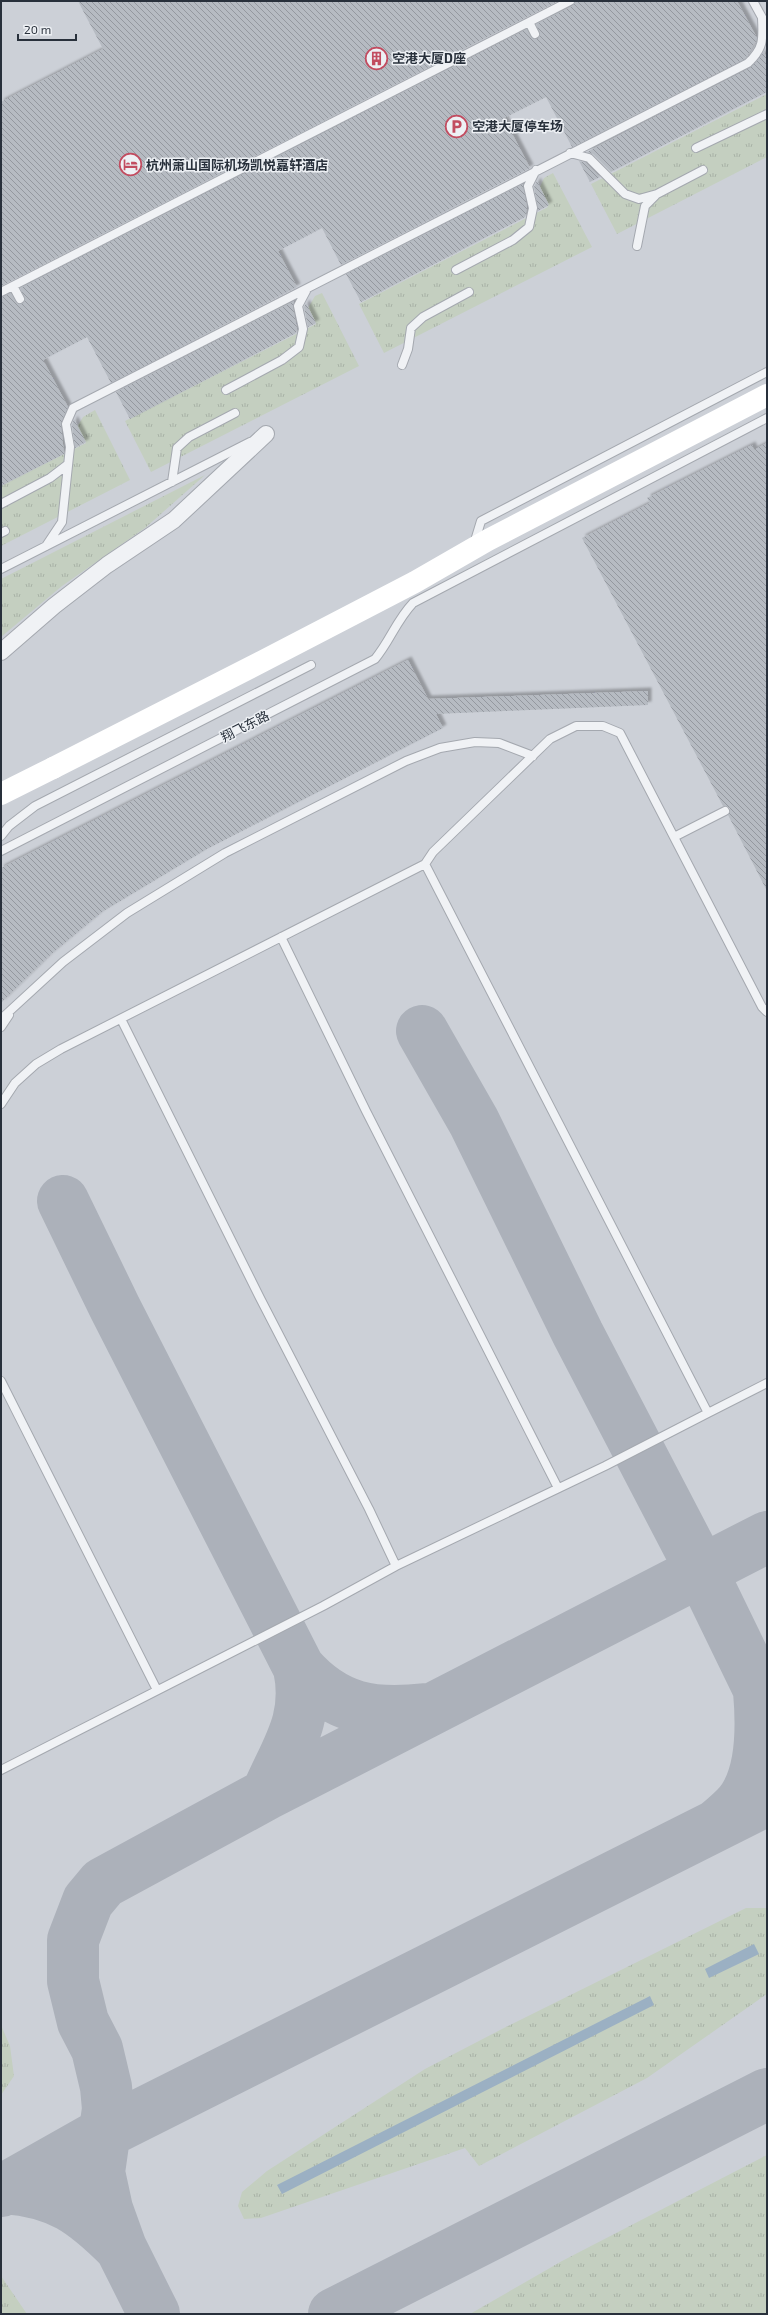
<svg xmlns="http://www.w3.org/2000/svg" width="768" height="2315" viewBox="0 0 768 2315" font-family="'Exo 2','Noto Sans SC',sans-serif">
	<style>
		.built { fill: #ccd0d7 }
		.grass { fill: url(#grass-tufts) }
		.water { fill: #9bb0c3 }
		.lines { fill: none; stroke-linecap: round; stroke-linejoin: round }
		.taxiway { stroke: #acb1ba; stroke-width: 52 }
		.building { fill: url(#building-back-hatch); filter: url(#shadow) }
		.lane-casing { stroke: #a4a8af; stroke-width: 10 }
		.street-casing { stroke: #a4a8af; stroke-width: 18 }
		.lane { stroke: #f0f2f5; stroke-width: 8 }
		.street { stroke: #f0f2f5; stroke-width: 16 }
		.secondary { stroke: #fff; stroke-width: 22 }
		.secondary-bridge { stroke: #fff; stroke-width: 22 }
		.labels { text-anchor: middle; stroke-width: 3; stroke-linejoin: round; paint-order: stroke }
		.poi-label { font-size: 13px; font-weight: bold; fill: #28303b; stroke: #edf0f4; text-anchor: start }
		.street-label { font-size: 13px; fill: #28303b; stroke: #edf0f4 }
	</style>
	<defs>
		<pattern id="grass-tufts" width="24" height="20" patternUnits="userSpaceOnUse"><rect width="24" height="20" fill="#c4cfc0"/><path d="M3 7l-1-3M5 7V3M7 7l1-3M15 17l-1-3M17 17v-4M19 17l1-3" fill="none" stroke="#a8b2a6"/></pattern>
		<pattern id="building-back-hatch" width="6" height="6" patternUnits="userSpaceOnUse"><rect width="6" height="6" fill="#b6bbc2"/><path d="M-1 5l2 2M0 0l6 6M5-1l2 2" fill="none" stroke="#94989f"/></pattern>
		<filter id="shadow"><feDropShadow dx="3.5" dy="-3.5" stdDeviation="1" flood-color="#0004"/></filter>
	</defs>
	<rect width="100%" height="100%" fill="#dee1e6"/>
	<!-- built -->
	<path class="built" d="M1,1H767V2314H1Z"/>
	<!-- grass -->
	<path class="grass" d="M767,94V157L617,234L591,184Z
		M553,173L592,247L384,353L359,304L548,207L539,189L544,178Z
		M322,293L359,366L151,472L125,421L316,324L308,308L315,296Z
		M95,410L130,480L1,546V486L86,443L77,427L83,417Z
		M205,475L145,528L62,586L1,637V579Z
		M746,1908H767V1994L647,2078L479,2166L465,2148L261,2218L244,2219L238,2206L242,2192L267,2171L425,2069L502,2029Z
		M1,2025L10,2046L14,2076L1,2095Z
		M767,2155V2314H470L562,2261Z
		M1,2276L27,2314H1Z"/>
	<!-- water -->
	<path class="water" d="M754,1944L759,1954L709,1978L705,1969Z
		M650,1996L654,2005L282,2194L277,2185Z"/>
	<g class="lines">
		<!-- taxiway -->
		<path class="taxiway" d="M422,1031L474,1122L578,1334L701,1570L767,1706
			M63,1201L115,1308L299,1668C336,1710 374,1715 426,1709
			M267,1794C286,1749 310,1720 299,1668
			M718,1824C727,1816 737,1809 744,1798C763,1768 762,1725 759,1691
			M5,2188C59,2192 84,2211 121,2248
			M1,2191L104,2133L767,1800
			M154,2314L121,2248L107,2209L99,2172L108,2109L106,2087L97,2049L83,2022L73,1981V1940L88,1901L103,1883L267,1794L767,1537
			M334,2314L767,2094"/>
	</g>
	<!-- building -->
	<path class="building" d="M78,1H558L1,286V102L103,49Z
		M575,1H737L757,38L756,41L745,59L572,147L546,97L504,118L530,168L341,265L322,228L278,251L297,287L111,383L87,337L43,360L68,407L61,425L64,454L1,486V297L11,293L17,303L22,304L25,299L20,288L527,29L532,38L538,39L540,34L536,24L572,6Z
		M764,52L767,59V92L611,172L593,154L587,152L750,68Z
		M579,161L586,163L600,177L590,182Z
		M537,181L549,205L538,211L534,187Z
		M523,184L527,208L525,217L361,302L346,274Z
		M294,301L293,307L297,329L296,333L130,419L116,392Z
		M306,303L316,323L308,327L304,307Z
		M74,419L86,442L75,448L72,425Z
		M767,443V891L728,815L730,808L723,806L582,538L650,503L647,498L752,445L754,450Z
		M408,660L428,699L648,691V705L436,714L443,728L207,849L102,912L49,956L1,1003V868Z"/>
	<g class="lines">
		<defs>
			<path id="lane" d="M753,1L764,21
				M529,22L535,34
				M696,148L767,114
				M570,153L589,158L625,194L639,199L657,194L703,170
				M637,246L645,206L655,196
				M456,270L513,240L529,227L533,208L528,186L536,170
				M13,286L20,299
				M1,292L570,1
				M402,365L408,349L411,328L423,317L469,292
				M226,390L282,360L299,347L303,329L298,306L306,291
				M172,482L177,448L189,437L235,413
				M1,504L50,478L67,465
				M1,533L5,531
				M474,544L481,521L767,372
				M46,546L62,522L70,447L66,424L73,408L748,63C764,48 763,39 762,18
				M1,569L250,442
				M1,836L9,826L35,806L311,665
				M674,837L725,811
				M1,851L375,659C390,641 396,621 413,603L767,418
				M281,937L366,1111L558,1488
				M1,1019L63,962L127,913L225,853L406,761L440,748L475,742L499,743L533,756
				M121,1019L260,1298L369,1509L396,1566
				M1,1027L9,1015
				M1,1104L15,1083L36,1064L61,1049L425,864
				M1,1381L157,1690
				M708,1413L767,1383
				M1,1770L323,1606L396,1566L605,1466L708,1413L425,864L433,852L550,739L576,726H603L620,733L762,1007L767,1012"/>
			<path id="street" d="M1,652L54,606L107,565L174,520L266,434"/>
		</defs>
		<!-- lane casing -->
		<use href="#lane" class="lane-casing"/>
		<!-- street casing -->
		<use href="#street" class="street-casing"/>
		<!-- lane -->
		<use href="#lane" class="lane"/>
		<!-- street -->
		<use href="#street" class="street"/>
		<!-- secondary -->
		<path class="secondary" d="M1,794L53,768"/>
		<!-- secondary-bridge -->
		<path class="secondary-bridge" d="M53,768L263,661L415,582L488,540L767,395"/>
	</g>
	<!-- icons -->
	<defs>
		<symbol id="building-ring" viewBox="-11 -11 22 22"><circle r="9.5" fill="#edf0f4" stroke="#c24c60" stroke-width="1.5"/><path d="M-4-6H4V6H1V3H-1V6H-4ZM-2.5-4.3h1.7v1.8h-1.7ZM.8-4.3h1.7v1.8H.8ZM-2.5-1h1.7V.8h-1.7ZM.8-1h1.7V.8H.8Z" fill="#c24c60"/></symbol>
		<symbol id="parking-ring" viewBox="-11 -11 22 22"><circle r="9.5" fill="#edf0f4" stroke="#c24c60" stroke-width="1.5"/><path d="M-3.5-5.5H1a3.5 3.5 0 0 1 0 7H-1V5.5H-3.5ZM-1-3.4V-.6H.8a1.4 1.4 0 0 0 0-2.8Z" fill="#c24c60"/></symbol>
		<symbol id="hotel-ring" viewBox="-11 -11 22 22"><circle r="9.5" fill="#edf0f4" stroke="#c24c60" stroke-width="1.5"/><path d="M-6-4.5h1.5V1H6V5H4.5V3h-9V5H-6ZM-4 0a1.8 1.8 0 1 1 3.6 0ZM.5 0V-2.5h3Q6-2.5 6 0Z" fill="#c24c60"/></symbol>
	</defs>
	<g fill-rule="evenodd">
		<use href="#building-ring" x="364" y="46" width="25" height="25"/>
		<use href="#parking-ring" x="444" y="114" width="25" height="25"/>
		<use href="#hotel-ring" x="118" y="152" width="25" height="25"/>
	</g>
	<g class="labels">
		<!-- poi labels -->
		<g class="poi-label">
			<text x="392" y="63">空港大厦D座</text>
			<text x="472" y="131">空港大厦停车场</text>
			<text x="146" y="170">杭州萧山国际机场凯悦嘉轩酒店</text>
		</g>
		<!-- street labels -->
		<g class="street-label">
			<text transform="translate(245 726) rotate(-27)" y="5">翔飞东路</text>
		</g>
	</g>
	<!-- border -->
	<rect width="768" height="2315" fill="none" stroke="#28303b" stroke-width="4"/>
	<!-- scale -->
	<path d="M18 34v6h58v-6" fill="none" stroke="#28303b" stroke-width="2"/>
	<text x="24" y="34" font-size="12" fill="#28303b" stroke="#edf0f4" stroke-width="3" paint-order="stroke">20 m</text>
</svg>
